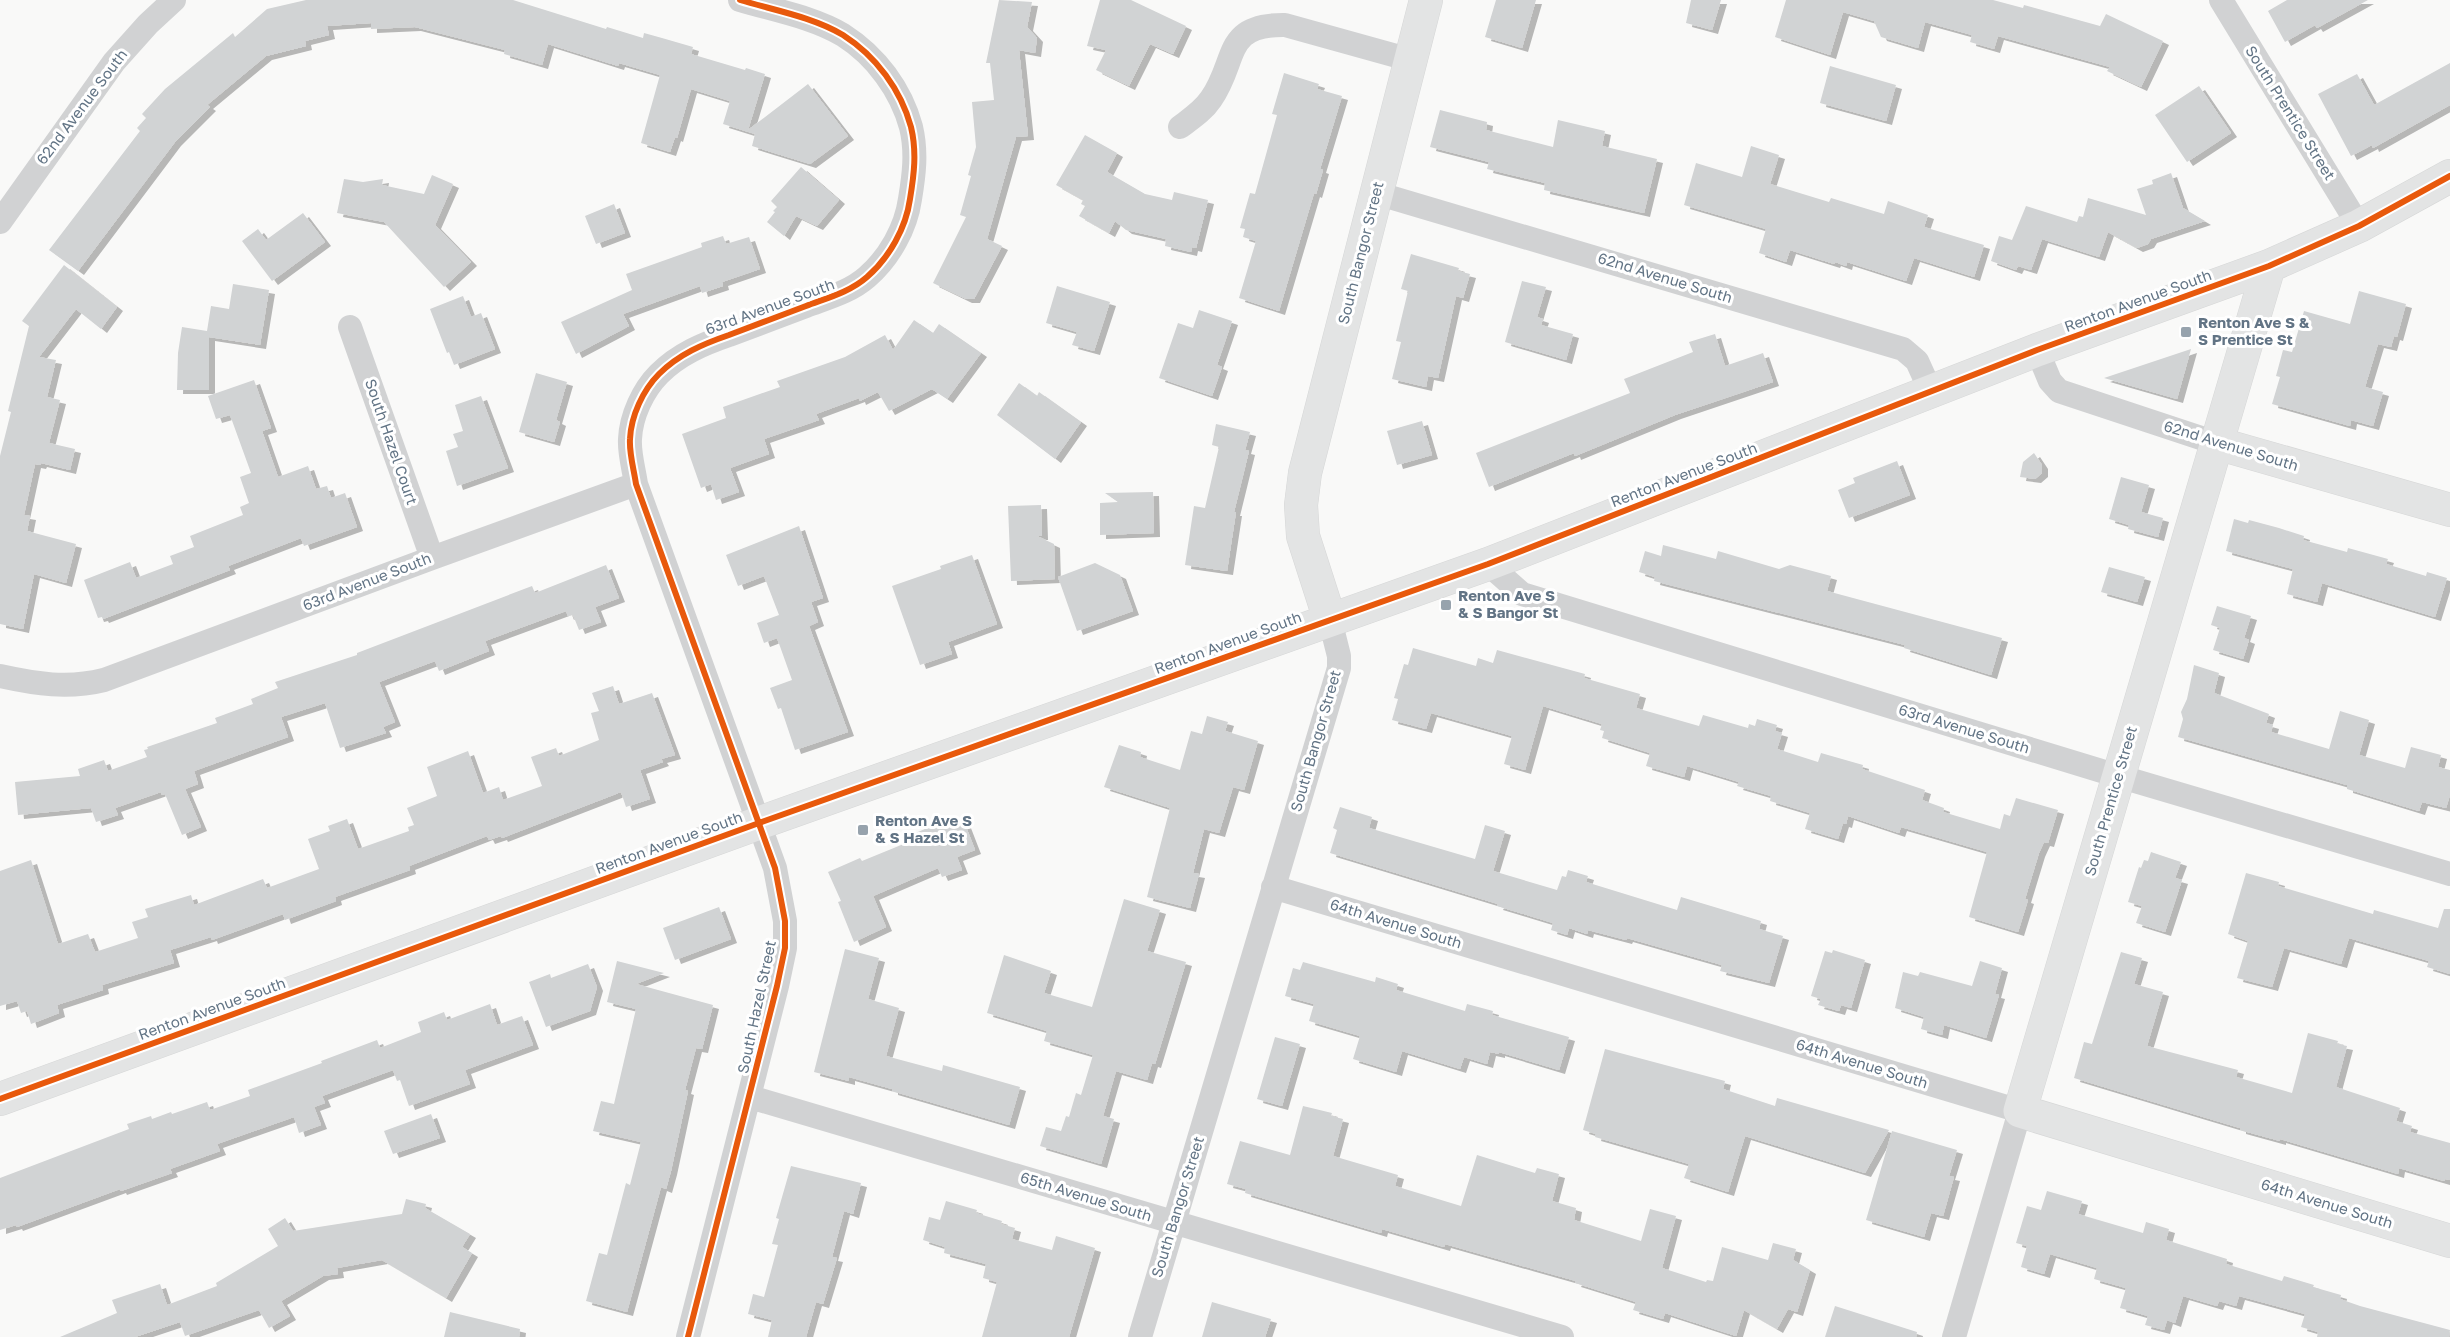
<svg xmlns="http://www.w3.org/2000/svg" width="2450" height="1337" viewBox="0 0 2450 1337" font-family="'Golos Text',sans-serif">
	<style>
		.building { fill: #d1d3d4; filter: url(#shadow) }
		.lines { fill: none; stroke-linecap: round; stroke-linejoin: round }
		.secondary-casing { stroke: #d6d7d7; stroke-width: 34 }
		.street { stroke: #d1d2d3; stroke-width: 24 }
		.secondary { stroke: #e3e4e4; stroke-width: 33 }
		.cycleway-casing { stroke: #fff; stroke-width: 10 }
		.cycleway { stroke: #e8590c; stroke-width: 6 }
		.poi-dot { fill: #97a3ad; stroke: #fff; stroke-width: 2 }
		.labels { text-anchor: middle; stroke-width: 6; stroke-linejoin: round; paint-order: stroke }
		.street-label { font-size: 15px; fill: #627485; stroke: #fff }
		.poi-label { font-size: 15px; font-weight: bold; fill: #627485; stroke: #fff; text-anchor: start }
	</style>
	<defs>
		<filter id="shadow"><feDropShadow dx="6" dy="4" stdDeviation="0" flood-color="#0004"/></filter>
	</defs>
	<rect width="100%" height="100%" fill="#f9f9f8"/>
	<!-- building -->
	<path class="building" d="M306,0H513L606,29L607,27L643,38L644,33L662,38L693,47L691,54L745,70L746,68L765,74L748,130L808,84L848,136L810,164L752,146L755,134L723,124L730,101L691,89L677,138L675,137L670,152L641,143L660,75L619,63L618,66L548,44L542,65L504,54L505,50L415,27L371,29V23L327,26L329,35L305,41L306,46L266,56L207,105L210,107L175,142L78,271L49,250L140,131L137,128L146,118L142,114L165,89L233,33L235,37L267,9Z
		M999,0L1032,2L1027,27L1037,38L1035,53L1019,50L1028,136L1016,137L987,239L1002,246L974,299H966L933,283L966,217L960,215L971,176L968,175L976,147L972,102L994,100L990,63H986Z
		M1100,0H1131L1186,26L1173,54L1150,44L1129,86L1096,70L1106,50L1087,46Z
		M1496,0H1536L1522,48L1485,37Z
		M1691,0H1721L1712,30L1686,23Z
		M1786,0H1993L2023,8L2024,5L2100,26L2106,14L2163,41L2141,87L2107,71L2110,67L1998,36L1994,49L1970,42L1972,35L1925,22L1918,48L1881,37L1874,21L1843,12L1830,55L1775,37Z
		M2287,0H2368L2317,28L2315,25L2285,42L2268,11Z
		M2450,63V105L2373,148L2372,145L2351,156L2318,94L2357,74L2374,105Z
		M1830,66L1896,85L1886,121L1820,103Z
		M1284,73L1319,84L1317,89L1342,96L1320,169L1323,170L1316,194L1314,193L1279,311L1239,298L1256,241L1243,237L1245,229L1240,228L1250,193L1255,194L1277,115L1272,114Z
		M2199,86L2231,133L2187,162L2155,115Z
		M1440,110L1487,122L1486,130L1553,147L1558,120L1605,131L1602,146L1657,159L1644,213L1544,190L1545,183L1487,169L1489,162L1430,147Z
		M1085,135L1117,153L1107,172L1145,194L1172,200L1174,192L1208,200L1196,248L1192,247L1191,252L1165,246L1166,239L1126,230L1115,221L1109,233L1079,216L1085,206L1081,204L1083,200L1056,185Z
		M1751,146L1779,155L1770,184L1829,202L1831,198L1884,214L1888,201L1928,215L1924,227L1984,245L1974,277L1914,258L1906,281L1847,262L1846,266L1835,262L1834,264L1790,250L1786,262L1759,253L1766,229L1684,205L1696,163L1742,177Z
		M801,167L839,200L817,226L796,216L784,236L767,222L775,212L773,211L777,207L771,201Z
		M2171,173L2183,208L2205,221L2151,239L2148,244L2137,248L2108,232L2099,257L2042,239L2031,270L2018,266L2016,270L1991,261L1999,236L2012,240L2026,206L2077,222L2079,216L2083,217L2088,198L2146,215L2137,189L2153,184L2152,180Z
		M432,175L453,184L435,225L471,262L444,287L384,222L337,213L344,179L363,182L383,179L382,185L424,194Z
		M614,204L625,233L596,244L585,216Z
		M303,213L325,242L272,281L242,241L258,229L266,240Z
		M723,236L726,244L749,237L760,269L722,282L723,286L702,293L700,286L623,314L629,326L576,354L561,322L632,290L626,274L702,247L701,243Z
		M1411,254L1459,268L1458,271L1470,274L1463,298L1456,296L1438,378L1428,376L1426,387L1392,379L1401,342L1396,341L1408,291L1401,289Z
		M64,265L117,307L101,329L76,309L39,357L56,360L47,397L60,400L49,443L75,449L70,470L41,463L40,465L35,464L24,515L30,516L27,531L76,544L66,583L34,574L23,629L0,624V456L11,412L8,411L29,326L22,321Z
		M1522,281L1546,287L1537,317L1543,319L1541,325L1573,334L1566,360L1505,342Z
		M233,284L269,290L260,345L209,337V390H177L178,353L182,327L207,331L211,306L229,309Z
		M1057,286L1110,302L1094,351L1072,345L1077,332L1046,323Z
		M2359,291L2406,304L2397,337L2394,336L2391,347L2378,344L2365,387L2383,392L2373,426L2351,420L2350,426L2272,404L2280,377L2276,376L2283,350L2292,352L2304,311L2350,324Z
		M463,296L471,317L481,313L495,349L454,365L449,352L447,353L430,309Z
		M1199,310L1232,321L1217,365L1222,367L1212,396L1159,378L1178,323L1193,328Z
		M914,320L933,333L939,324L981,353L947,399L932,389L889,411L878,392L860,401L859,398L816,414L819,420L764,439L769,454L730,468L739,492L716,500L711,484L701,488L682,434L726,418L723,407L780,387L777,381L845,357L885,335L893,350Z
		M1715,334L1725,366L1763,353L1773,382L1675,415L1575,456L1574,453L1489,487L1476,453L1630,393L1624,379L1693,352L1689,342Z
		M2191,349L2177,399L2104,378Z
		M536,373L567,382L556,420L560,422L554,442L519,432Z
		M254,380L271,428L262,431L278,477L308,466L316,489L327,486L331,498L345,493L357,527L304,546L301,538L228,566L230,570L103,619L102,617L98,618L84,580L130,562L136,578L173,564L170,556L194,547L190,536L243,515L240,507L249,503L240,477L251,473L230,415L216,419L208,396Z
		M1019,383L1037,396L1039,392L1081,422L1055,459L997,415Z
		M481,396L508,468L457,486L446,451L458,447L453,434L463,431L455,405Z
		M1422,421L1432,455L1397,465L1387,431Z
		M1216,424L1250,432L1245,450L1249,451L1234,512H1236L1227,571L1185,565L1194,506L1205,508L1219,447L1212,445Z
		M2034,453L2042,465V473L2035,479L2020,477L2023,462Z
		M1897,461L1910,495L1849,518L1838,490L1855,483L1853,478Z
		M2121,477L2149,485L2141,512L2163,518L2158,537L2128,529L2129,525L2109,519Z
		M1153,492L1154,533L1100,535V503L1118,502L1105,493Z
		M1041,505L1042,536H1037L1054,544L1055,579L1011,581L1008,506Z
		M2234,519L2248,523L2249,520L2279,528L2304,536L2303,540L2347,552L2348,548L2388,559L2386,564L2426,576L2427,572L2447,578L2435,617L2322,583L2317,602L2287,594L2293,569L2226,551Z
		M799,526L823,598L811,602L818,622L809,626L848,732L795,750L781,708L778,709L770,688L792,680L777,638L764,643L757,623L779,615L764,576L738,586L726,555Z
		M1663,545L1716,559L1718,551L1779,569L1790,565L1831,576L1827,591L2002,638L1991,675L1904,648L1905,645L1654,581L1655,577L1639,572L1645,551L1661,556Z
		M972,555L997,624L948,642L952,654L920,665L892,586L941,569L940,566Z
		M1095,563L1120,575L1133,611L1077,631L1058,577Z
		M606,565L619,598L595,607L601,622L579,630L573,615L568,616L566,611L485,641L489,651L439,671L435,661L379,682L395,722L383,727L386,733L340,748L325,703L281,717L288,737L194,771L198,784L185,789L201,827L182,835L165,794L162,795L161,792L115,808L118,815L96,822L91,808L18,815L15,782L80,776L78,769L104,760L108,771L147,757L144,750L148,749L147,747L217,723L215,718L253,704L251,699L278,688L275,682L357,655V653L532,586L535,593Z
		M2109,567L2145,577L2137,602L2101,592Z
		M2217,606L2251,616L2244,638L2249,640L2243,659L2213,650L2220,628L2211,625Z
		M1413,648L1476,666L1478,658L1493,663L1497,650L1585,674L1584,678L1640,694L1636,708L1699,726L1703,715L1748,728L1749,724L1755,726L1757,719L1777,725L1775,731L1782,733L1777,749L1818,762L1821,753L1863,765L1862,769L1925,790L1922,800L1944,808L1943,812L2000,829L2004,814L2010,816L2016,798L2058,810L2048,843L2044,842L2039,853L2025,899L2028,900L2018,932L1969,917L1987,852L1901,827L1899,833L1848,816L1846,824L1843,823L1838,839L1805,829L1810,813L1770,801L1771,796L1737,786L1739,782L1687,766L1684,777L1646,766L1650,753L1602,738L1604,731L1600,730L1602,724L1543,706L1525,770L1504,764L1512,736L1431,713L1426,729L1392,720L1398,699L1394,698L1404,664L1408,665Z
		M2194,665L2219,673L2214,693L2269,714L2266,723L2273,725L2271,732L2329,749L2340,711L2369,720L2359,755L2405,768L2411,747L2441,755L2438,767L2450,770V795L2446,808L2422,802L2419,811L2347,789V785L2178,737L2183,719L2181,712L2187,699Z
		M613,686L619,704L652,693L675,755L661,759L663,762L640,770L650,799L626,807L621,792L502,838L501,836L489,840L487,836L409,866L410,870L335,897L336,901L285,920L283,914L212,940L211,937L170,950L174,963L102,985L103,990L57,1005L59,1013L31,1024L27,1011L21,1013L17,1001L0,1006V871L31,860L58,944L88,934L95,952L138,938L132,922L148,917L145,909L191,895L194,905L263,879L267,888L319,869L308,839L330,831L328,826L347,819L358,849L409,831L408,827L414,825L407,808L437,796L427,767L468,751L483,793L499,787L503,800L542,786L531,757L556,748L559,756L599,740L591,713L599,711L592,693Z
		M1207,716L1228,722L1225,731L1258,741L1244,790L1233,787L1219,833L1204,829L1193,873L1199,874L1190,908L1147,897L1170,808L1104,787L1119,745L1141,752L1140,757L1180,770L1191,731L1202,734Z
		M1340,807L1372,817L1369,828L1475,859L1485,825L1505,831L1493,871L1557,890L1562,876L1566,877L1568,870L1588,876L1586,882L1677,910L1681,897L1761,921L1759,929L1783,936L1769,983L1720,971L1722,965L1627,938L1626,940L1588,930L1587,934L1569,928L1567,935L1551,930L1553,923L1497,906L1498,904L1330,853L1337,830L1333,828Z
		M948,819L950,824L963,819L975,850L957,857L962,870L942,877L938,868L873,896L886,927L854,942L838,902L841,901L828,872L860,858L862,861L906,843L904,838Z
		M2151,852L2181,862L2175,878L2182,880L2165,932L2136,923L2142,906L2128,902L2139,867L2141,868L2144,860L2148,861Z
		M2246,873L2279,882L2278,886L2373,914L2374,910L2438,928L2444,909H2450V974L2427,967L2429,961L2349,938L2341,964L2284,948L2272,987L2237,978L2248,941L2228,934Z
		M1124,899L1160,910L1147,951L1186,962L1155,1064L1152,1063L1147,1080L1116,1071L1103,1116L1114,1119L1101,1164L1040,1146L1046,1127L1061,1131L1066,1116L1069,1117L1076,1093L1081,1095L1093,1055L1044,1041L1047,1031L987,1013L1004,955L1051,971L1044,993L1092,1007Z
		M719,907L731,939L675,960L663,928Z
		M845,949L879,958L868,999L899,1008L886,1056L942,1071L943,1065L1020,1087L1009,1125L892,1091V1089L849,1077V1081L814,1072Z
		M1833,950L1865,960L1851,1008L1841,1005L1839,1011L1818,1005L1821,999L1811,996L1825,951L1832,953Z
		M2121,952L2142,958L2134,984L2163,992L2147,1046L2238,1070L2236,1077L2292,1093L2308,1033L2338,1041L2337,1044L2347,1046L2336,1087L2400,1108L2396,1121L2412,1126L2410,1132L2450,1143V1180L2445,1179L2444,1181L2399,1168L2398,1174L2280,1139V1141L2240,1130V1128L2200,1116L2074,1078L2084,1042L2092,1044Z
		M617,961L664,973L636,984L713,1005L702,1049L696,1048L685,1090L688,1091L671,1171L666,1189L661,1187L627,1312L586,1301L599,1253L607,1255L626,1183L630,1185L641,1142L593,1131L601,1101L614,1104L636,1009L607,1002Z
		M1980,961L2002,968L1995,994L1999,995L1986,1038L1944,1025L1942,1035L1921,1029L1924,1017L1895,1008L1903,972L1918,976L1920,972L1972,986Z
		M1303,962L1375,982L1376,977L1398,984L1396,990L1465,1011L1467,1004L1493,1011L1492,1015L1569,1037L1559,1070L1499,1052V1054L1490,1052L1487,1064L1464,1057L1460,1069L1402,1051L1396,1072L1353,1059L1360,1036L1309,1021L1314,1004L1285,996L1293,968L1300,970Z
		M588,964L597,987L590,1011L546,1027L529,982L550,974L551,978Z
		M490,1004L497,1025L522,1016L533,1045L465,1070L470,1084L409,1106L400,1080L397,1081L393,1070L322,1096L325,1103L314,1107L321,1125L299,1133L294,1117L217,1144L220,1151L170,1169L172,1173L121,1191L120,1189L17,1227L16,1225L0,1230V1178L129,1129L127,1124L151,1116L152,1119L171,1112L172,1114L207,1102L210,1110L250,1096L248,1090L322,1063L321,1061L377,1040L380,1048L421,1032L418,1022L444,1012L447,1020Z
		M1275,1037L1300,1044L1282,1106L1257,1099Z
		M1605,1049L1725,1081L1723,1089L1775,1106L1777,1098L1889,1130L1865,1173L1745,1136L1728,1192L1684,1178L1689,1164L1595,1137L1596,1134L1583,1130Z
		M1303,1106L1332,1113L1331,1116L1343,1119L1333,1156L1398,1175L1395,1186L1461,1206L1477,1155L1535,1173L1537,1168L1559,1174L1552,1201L1576,1208L1574,1220L1641,1241L1650,1209L1676,1216L1662,1268L1706,1282L1707,1280L1713,1281L1722,1247L1768,1260L1773,1243L1796,1249L1793,1260L1810,1270L1797,1312L1788,1309L1777,1329L1744,1310L1736,1336L1665,1313L1663,1319L1633,1310L1636,1302L1575,1283L1576,1281L1445,1244L1444,1247L1382,1229L1381,1233L1245,1193L1246,1189L1227,1184L1240,1141L1290,1155Z
		M431,1114L440,1138L393,1154L384,1131Z
		M1892,1131L1957,1150L1949,1176L1954,1177L1943,1216L1931,1213L1924,1237L1866,1220Z
		M791,1166L861,1183L853,1214L844,1211L832,1257L837,1258L823,1304L816,1302L806,1337H768L772,1320L748,1314L753,1294L764,1297L778,1245L772,1244L779,1219L776,1218Z
		M2047,1191L2082,1201L2078,1214L2143,1233L2146,1222L2169,1229L2166,1240L2227,1259L2226,1264L2282,1281L2284,1276L2314,1285L2313,1287L2341,1295L2340,1299L2360,1306L2450,1330L2449,1337H2317L2318,1332L2301,1327L2305,1314L2239,1296L2236,1306L2219,1301L2217,1306L2183,1296L2175,1323L2167,1320L2164,1330L2145,1325L2148,1316L2120,1308L2126,1288L2094,1279L2097,1268L2050,1254L2044,1274L2021,1267L2027,1246L2016,1243L2027,1206L2041,1210Z
		M406,1199L426,1204L425,1208L470,1234L462,1247L472,1253L446,1298L382,1260L337,1268L338,1274L323,1276L281,1301L290,1316L269,1328L259,1310L185,1336L180,1322L135,1337H60L117,1313L112,1300L160,1284L167,1305L217,1286L216,1283L278,1246L268,1229L285,1218L293,1231L402,1214Z
		M946,1201L977,1210L976,1213L1002,1221L1001,1224L1015,1228L1012,1239L1052,1250L1056,1236L1095,1248L1069,1337H982L997,1282L983,1278L986,1264L944,1253L945,1247L923,1240L929,1217L940,1220Z
		M1212,1302L1271,1319L1265,1337H1202Z
		M1835,1306L1917,1332L1916,1337H1825Z
		M450,1312L520,1329L519,1337H444Z"/>
	<g class="lines">
		<defs>
			<path id="secondary" d="M2269,266L2020,1111L2450,1241
				M2216,443L2450,510
				M1330,620L1303,536L1301,505L1305,473L1426,0
				M0,1099L759,823L1488,564L2037,350L2269,266L2359,226L2450,176"/>
		</defs>
		<!-- secondary casing -->
		<use href="#secondary" class="secondary-casing"/>
		<!-- street -->
		<path class="street" d="M2221,0L2359,226
			M1180,127C1192,118 1203,111 1211,99C1238,61 1222,24 1285,25L1411,60
			M1376,193L1903,349L1917,361L1931,392
			M0,222L114,62L148,24L174,0
			M350,327L432,558
			M2037,350L2050,381L2059,391L2216,443
			M1488,564L1522,594L2118,776L2450,874
			M0,676C36,684 68,689 104,680L432,558L636,484
			M1273,887L2020,1111L1954,1337
			M750,1097L1562,1337
			M688,1337L777,986L785,948V921L775,868L636,484C634,470 629,453 630,439C631,416 643,390 659,374C679,354 703,344 729,335C755,325 780,316 806,306C827,298 850,292 867,277C889,258 906,228 910,199C914,175 917,152 911,127C901,90 876,56 843,35C813,17 773,10 740,0
			M1140,1337L1339,668V656L1330,620"/>
		<!-- secondary -->
		<use href="#secondary" class="secondary"/>
		<defs>
			<path id="cycleway" d="M0,1099L759,823L1488,564L2037,350L2269,266L2359,226L2450,176
				M688,1337L777,986L785,948V921L775,868L636,484C634,470 629,453 630,439C631,416 643,390 659,374C679,354 703,344 729,335C755,325 780,316 806,306C827,298 850,292 867,277C889,258 906,228 910,199C914,175 917,152 911,127C901,90 876,56 843,35C813,17 773,10 740,0"/>
		</defs>
		<!-- cycleway casing -->
		<use href="#cycleway" class="cycleway-casing"/>
		<!-- cycleway -->
		<use href="#cycleway" class="cycleway"/>
	</g>
	<!-- markers -->
	<g class="poi-dot">
		<rect x="2180" y="326" width="12" height="12" rx="3"/>
		<rect x="1440" y="599" width="12" height="12" rx="3"/>
		<rect x="857" y="824" width="12" height="12" rx="3"/>
	</g>
	<g class="labels">
		<!-- street labels -->
		<g class="street-label">
			<text transform="translate(82 107) rotate(-53)" y="5">62nd Avenue South</text>
			<text transform="translate(2290 113) rotate(58)" y="5">South Prentice Street</text>
			<text transform="translate(1361 253) rotate(-76)" y="5">South Bangor Street</text>
			<text transform="translate(1665 278) rotate(17)" y="5">62nd Avenue South</text>
			<text transform="translate(2138 301) rotate(-20)" y="5">Renton Avenue South</text>
			<text transform="translate(770 307) rotate(-20)" y="5">63rd Avenue South</text>
			<text transform="translate(391 442) rotate(71)" y="5">South Hazel Court</text>
			<text transform="translate(2231 446) rotate(17)" y="5">62nd Avenue South</text>
			<text transform="translate(1684 475) rotate(-21)" y="5">Renton Avenue South</text>
			<text transform="translate(367 582) rotate(-21)" y="5">63rd Avenue South</text>
			<text transform="translate(1228 643) rotate(-20)" y="5">Renton Avenue South</text>
			<text transform="translate(1964 729) rotate(17)" y="5">63rd Avenue South</text>
			<text transform="translate(1316 741) rotate(-74)" y="5">South Bangor Street</text>
			<text transform="translate(2111 801) rotate(-74)" y="5">South Prentice Street</text>
			<text transform="translate(669 843) rotate(-20)" y="5">Renton Avenue South</text>
			<text transform="translate(1396 924) rotate(17)" y="5">64th Avenue South</text>
			<text transform="translate(757 1007) rotate(-78)" y="5">South Hazel Street</text>
			<text transform="translate(212 1009) rotate(-20)" y="5">Renton Avenue South</text>
			<text transform="translate(1862 1064) rotate(17)" y="5">64th Avenue South</text>
			<text transform="translate(1086 1197) rotate(17)" y="5">65th Avenue South</text>
			<text transform="translate(2327 1204) rotate(17)" y="5">64th Avenue South</text>
			<text transform="translate(1178 1207) rotate(-73)" y="5">South Bangor Street</text>
		</g>
		<!-- poi labels -->
		<g class="poi-label">
			<text x="2198" y="328">Renton Ave S &amp;<tspan x="2198" dy="17">S Prentice St</tspan></text>
			<text x="1458" y="601">Renton Ave S<tspan x="1458" dy="17">&amp; S Bangor St</tspan></text>
			<text x="875" y="826">Renton Ave S<tspan x="875" dy="17">&amp; S Hazel St</tspan></text>
		</g>
	</g>
</svg>
